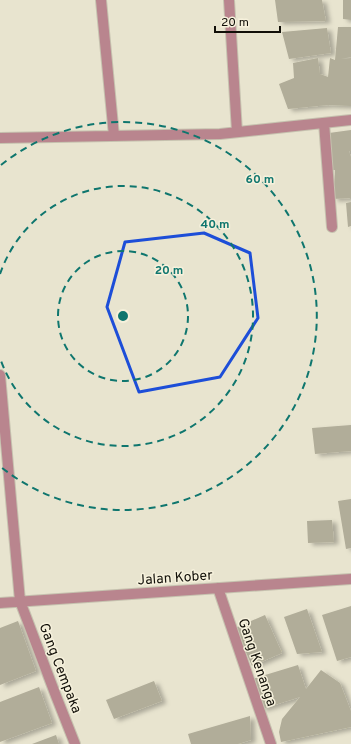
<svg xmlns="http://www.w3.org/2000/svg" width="351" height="744" viewBox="0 0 351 744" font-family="Overpass,sans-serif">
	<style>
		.building { fill: #b1ad99; filter: url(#shadow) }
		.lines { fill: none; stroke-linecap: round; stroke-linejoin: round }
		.minor-casing { stroke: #c6c2af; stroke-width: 12 }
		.minor { stroke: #b9858e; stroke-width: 10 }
		.marked { fill: none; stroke: #1d4ed8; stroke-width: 3; stroke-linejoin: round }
		.ring { fill: none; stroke: #0f766e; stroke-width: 2; stroke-dasharray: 7 5 }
		.labels { text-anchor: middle; stroke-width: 3; stroke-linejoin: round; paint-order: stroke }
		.street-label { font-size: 14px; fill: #110f08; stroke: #f6f1dc }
		.centre { fill: #0f766e; stroke: #f6f1dc; stroke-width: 2 }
		.ring-label { font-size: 12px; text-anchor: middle; font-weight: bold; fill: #0f766e; stroke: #f6f1dc; stroke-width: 3; stroke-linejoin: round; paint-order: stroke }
	</style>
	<defs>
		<filter id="shadow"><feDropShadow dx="4.5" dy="2.5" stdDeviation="2" flood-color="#0004"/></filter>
	</defs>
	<rect width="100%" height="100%" fill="#e8e4cf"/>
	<!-- building -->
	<path class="building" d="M275,0H322L326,21L278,22Z
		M343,0H351V20L343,19Z
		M338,27H351V57L341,59L351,58V106L328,105L288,109L279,84L294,78L293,63L318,58L320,74L328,77L330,58L335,60Z
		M327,28L331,53L289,59L282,32Z
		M351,130V151H349L351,157V198L333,199L335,170H331L329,133Z
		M351,202V226L348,227L346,203Z
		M351,425V451L315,454L312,428Z
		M351,499V548L346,549L338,501Z
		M332,520L334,542L308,543L307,521Z
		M351,606V657L337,661L322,615Z
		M307,609L322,652L297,654L284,617Z
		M265,615L282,653L252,666L235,628Z
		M18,621L36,671L0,685V628Z
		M298,665L306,689L321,670L340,683L351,711V727L281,742L279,732L282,719L300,697L262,709L252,679Z
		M154,681L162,701L114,719L106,700Z
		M39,687L52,723L0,742V702Z
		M250,716L251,740L238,744H191L188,734Z
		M56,735L59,744H32Z"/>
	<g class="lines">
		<defs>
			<path id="minor" d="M101,0L114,136
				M229,0L237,132
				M324,123L332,227
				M0,138L220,134L351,120
				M0,375L20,601L56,696L75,744
				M218,588L271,744
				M0,603L351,579"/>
		</defs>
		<!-- minor casing -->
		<use href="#minor" class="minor-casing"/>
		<!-- minor -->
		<use href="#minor" class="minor"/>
	</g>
	<!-- marked area -->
	<path class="marked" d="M204,233L250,253L258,318L220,377L139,392L107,307L125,242Z"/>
	<!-- distance rings -->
	<g class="ring">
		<circle cx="123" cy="316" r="65"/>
		<path d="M0 274A130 130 0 1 1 0 358"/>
		<path d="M1 165A194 194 0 1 1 1 467"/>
	</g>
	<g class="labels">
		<!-- street labels -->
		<g class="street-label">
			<text transform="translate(175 577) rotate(-4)" y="5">Jalan Kober</text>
			<text transform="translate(258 662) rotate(71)" y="5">Gang Kenanga</text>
			<text transform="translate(61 668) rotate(69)" y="5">Gang Cempaka</text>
		</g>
	</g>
	<circle cx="123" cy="316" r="6" class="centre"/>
	<g class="ring-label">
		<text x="260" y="183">60 m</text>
		<text x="215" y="228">40 m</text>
		<text x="169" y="274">20 m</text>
	</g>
	<!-- scale -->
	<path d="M215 26v6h65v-6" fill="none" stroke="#110f08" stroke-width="2"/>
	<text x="221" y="26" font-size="12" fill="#110f08" stroke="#f6f1dc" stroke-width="3" paint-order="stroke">20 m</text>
</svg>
